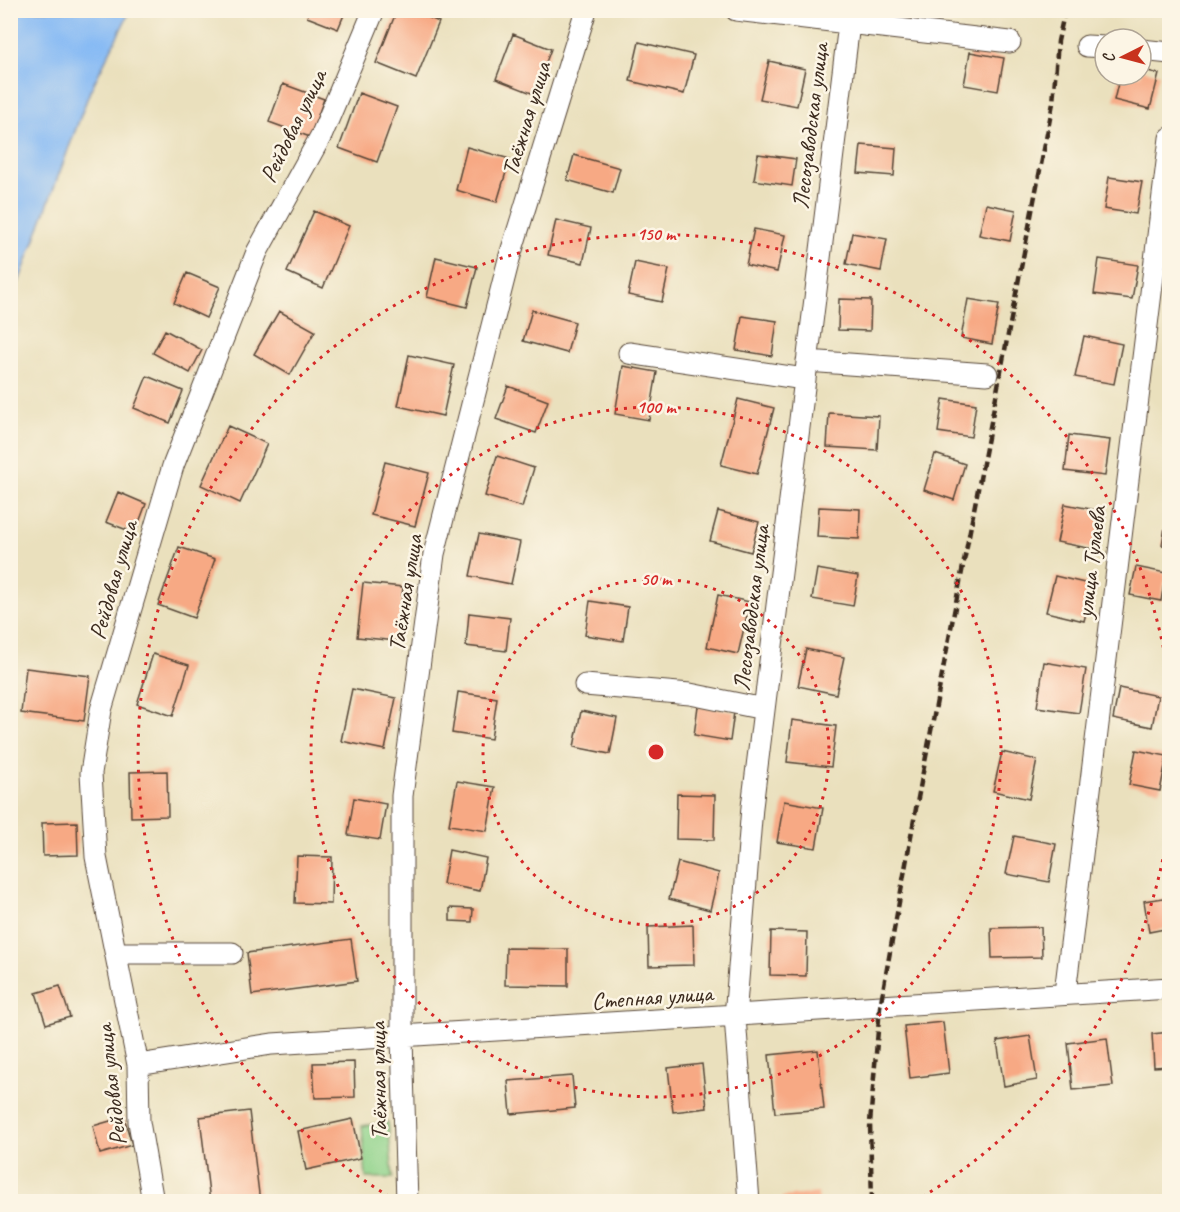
<svg xmlns="http://www.w3.org/2000/svg" width="1180" height="1212" viewBox="0 0 1180 1212" font-family="Caveat,sans-serif">
	<style>
		.green { fill: #90d38b; stroke: #667e54; stroke-width: 1.5 }
		.water { fill: #86baf4; stroke: #607289; stroke-width: 1.5 }
		.building { fill: #f7a984 }
		.lines { fill: none; stroke-linecap: round; stroke-linejoin: round }
		.street-casing { stroke: #554536; stroke-width: 23 }
		.street { stroke: #fff; stroke-width: 21 }
		.rail { stroke: #3b2a1e; stroke-width: 4.5; stroke-dasharray: 9 4.5; stroke-linecap: butt }
		.ring { fill: none; stroke: #d62828; stroke-width: 3; stroke-dasharray: 3 6 }
		.labels { text-anchor: middle; stroke-width: 5; stroke-linejoin: round; paint-order: stroke }
		.street-label { font-size: 24px; fill: #3b2a1e; stroke: #fcf5e5 }
		.centre { fill: #d62828; stroke: #fcf5e5; stroke-width: 3 }
		.ring-label { font-size: 18px; text-anchor: middle; font-weight: bold; fill: #d62828; stroke: #fcf5e5; stroke-width: 5; stroke-linejoin: round; paint-order: stroke }
	</style>
	<rect width="100%" height="100%" fill="#fcf5e5"/>
	<filter id="ink" filterUnits="userSpaceOnUse"><feTurbulence type="fractalNoise" baseFrequency=".0167" numOctaves="2"/><feDisplacementMap in="SourceGraphic" scale="12" xChannelSelector="R" yChannelSelector="G"/><feConvolveMatrix kernelMatrix="1 2 1 2 8 2 1 2 1" color-interpolation-filters="sRGB"/></filter>
	<filter id="wash" filterUnits="userSpaceOnUse"><feTurbulence type="fractalNoise" baseFrequency=".008" numOctaves="4" result="noise"/><feDisplacementMap in="SourceGraphic" scale="24" xChannelSelector="R" yChannelSelector="G"/><feGaussianBlur stdDeviation="1.35" result="paint"/><feColorMatrix in="noise" values="0 0 0 0 0 0 0 0 0 0 0 0 0 0 0 0 0 1.4 0 .05"/><feComposite in="paint" operator="in"/></filter>
	<g filter="url(#wash)">
		<rect width="100%" height="100%" fill="#eae0bd"/>
		<!-- green -->
		<path class="green" d="M388,1122L393,1178H366L362,1126Z"/>
		<!-- water -->
		<path class="water" d="M11,10L130,11L90,91L11,303Z"/>
		<g id="blocks">
			<!-- building -->
			<path class="building" d="M310,10H346L338,29L307,17Z
				M397,10H411L439,22L416,79L376,63Z
				M513,34L551,49L534,94L496,79Z
				M639,42L694,55L684,94L630,81Z
				M970,52L1004,58L998,91L964,85Z
				M769,61L805,69L797,106L760,99Z
				M1141,69L1159,74L1150,109L1114,100L1120,75H1141Z
				M283,84L324,99L310,137L269,122Z
				M359,93L397,107L377,162L339,148Z
				M861,145L896,148L894,176L858,173Z
				M467,147L510,159L497,202L456,190Z
				M758,154L796,159L792,186L754,180Z
				M574,155L620,168L613,193L567,180Z
				M1109,177L1142,182L1136,214L1104,209Z
				M986,204L1016,210L1010,241L979,235Z
				M314,211L349,226L323,288L287,272Z
				M556,220L591,228L583,263L548,255Z
				M754,229L785,235L777,272L746,265Z
				M852,233L887,239L881,271L846,264Z
				M436,257L477,267L467,307L427,297Z
				M1099,259L1138,265L1132,299L1094,294Z
				M635,262L669,269L662,302L628,295Z
				M187,273L220,287L206,318L174,303Z
				M839,299L871,300L870,331L838,330Z
				M968,299L999,304L992,344L961,338Z
				M532,310L575,322L567,353L523,341Z
				M279,311L315,331L290,375L254,354Z
				M742,316L777,321L772,356L736,350Z
				M165,330L202,350L190,373L153,353Z
				M1084,336L1122,344L1114,384L1075,377Z
				M409,355L454,365L443,416L398,406Z
				M623,366L657,372L649,420L615,414Z
				M147,376L183,391L170,423L134,408Z
				M508,386L548,401L536,433L496,419Z
				M738,399L774,408L757,474L721,465Z
				M943,399L976,404L971,437L938,432Z
				M829,413L879,416L877,450L827,447Z
				M228,426L267,444L240,503L201,485Z
				M1069,435L1110,440L1105,476L1065,471Z
				M935,454L965,464L954,500L924,490Z
				M497,456L534,468L522,507L485,496Z
				M385,462L429,473L415,526L371,515Z
				M118,492L146,504L135,533L106,522Z
				M1065,504L1106,512L1098,550L1057,542Z
				M819,507L860,509L859,539L817,537Z
				M1168,509H1170V546L1162,545Z
				M718,511L759,522L751,552L710,541Z
				M479,534L520,542L511,584L470,576Z
				M179,547L215,559L194,618L158,605Z
				M1136,567L1166,573L1161,601L1130,595Z
				M817,569L858,576L853,606L812,599Z
				M1055,576L1093,585L1084,621L1046,612Z
				M363,583L403,587L397,641L357,637Z
				M718,595L750,602L738,654L707,647Z
				M590,601L628,607L623,641L585,635Z
				M469,613L510,618L506,651L466,646Z
				M806,649L844,657L836,694L798,686Z
				M153,654L189,665L173,716L137,704Z
				M1044,662L1086,669L1079,713L1037,707Z
				M26,668L90,676L84,721L21,713Z
				M1119,688L1158,696L1152,727L1113,719Z
				M352,689L396,698L385,750L341,741Z
				M458,692L497,698L491,739L452,733Z
				M698,706L734,712L730,741L694,735Z
				M581,711L617,718L610,754L574,747Z
				M792,720L836,726L831,767L787,762Z
				M1136,750L1167,756L1160,791L1129,785Z
				M1002,752L1037,760L1029,799L993,791Z
				M167,771L168,816L131,817L130,772Z
				M457,781L495,787L487,831L449,825Z
				M677,794L715,795L714,840L676,839Z
				M354,798L386,804L380,840L348,835Z
				M784,801L823,808L816,848L777,842Z
				M77,822L78,855L43,856L42,823Z
				M1014,836L1056,844L1049,882L1006,874Z
				M449,850L486,858L480,891L443,884Z
				M297,856L332,857L331,904L295,903Z
				M678,862L719,873L710,910L669,899Z
				M1170,897V928L1149,932L1144,901Z
				M450,908L473,909L472,922L450,921Z
				M693,925L694,965L649,966L648,927Z
				M1041,927L1042,957L992,958L991,928Z
				M771,931L807,932L806,976L770,975Z
				M351,939L357,981L252,995L247,953Z
				M506,948L568,949V986L505,985Z
				M60,986L70,1017L46,1024L36,993Z
				M943,1022L949,1073L910,1078L904,1026Z
				M1170,1032V1066L1154,1067L1152,1034Z
				M1030,1036L1037,1080L1004,1086L997,1041Z
				M1107,1038L1113,1086L1073,1090L1068,1043Z
				M818,1050L824,1109L775,1113L769,1055Z
				M354,1062L355,1097L315,1098L313,1063Z
				M702,1064L707,1108L673,1112L668,1068Z
				M572,1076L575,1108L511,1114L508,1081Z
				M249,1111L260,1202H210L200,1117Z
				M124,1117L132,1145L100,1154L93,1126Z
				M353,1119L361,1158L306,1170L298,1131Z
				M818,1193L819,1202H782V1197Z"/>
		</g>
	</g>
	<g filter="url(#ink)">
		<use href="#blocks" fill-opacity="0" stroke="#554536" stroke-width="1.5"/>
		<g class="lines">
			<defs>
				<path id="street" d="M736,10L1010,42
					M1087,46L1105,47
					M1141,50L1170,53
					M629,353L804,379
					M807,361L987,374
					M585,685L690,694L764,709
					M116,953H232
					M1065,993L1170,138
					M138,1065L272,1044L1170,988
					M153,1202L139,1122L138,1065L96,857L91,773L101,710L173,466L257,252L322,134L374,10
					M407,1202L402,1038V796L434,554L509,259L586,10
					M749,1202L735,1017L752,807L849,24"/>
			</defs>
			<!-- street casing -->
			<use href="#street" class="street-casing"/>
			<!-- street -->
			<use href="#street" class="street"/>
			<!-- rail -->
			<path class="rail" d="M872,1202L870,1123L880,1007L917,803L1053,103L1058,41L1065,10"/>
		</g>
	</g>
	<!-- distance rings -->
	<g class="ring">
		<circle cx="656" cy="752" r="173"/>
		<circle cx="656" cy="752" r="345"/>
		<path d="M1169 824A518 518 0 0 1 915 1201M397 1201A518 518 0 1 1 1169 680"/>
	</g>
	<g class="labels">
		<!-- street labels -->
		<g class="street-label">
			<text transform="translate(526 119) rotate(-73)" y="8">Таёжная улица</text>
			<text transform="translate(293 126) rotate(-64)" y="8">Рейдовая улица</text>
			<text transform="translate(810 126) rotate(-83)" y="8">Лесозаводская улица</text>
			<text transform="translate(1091 562) rotate(-83)" y="8">улица Тулаева</text>
			<text transform="translate(113 580) rotate(-74)" y="8">Рейдовая улица</text>
			<text transform="translate(405 593) rotate(-81)" y="8">Таёжная улица</text>
			<text transform="translate(751 608) rotate(-83)" y="8">Лесозаводская улица</text>
			<text transform="translate(652 997) rotate(-4)" y="8">Степная улица</text>
			<text transform="translate(378 1081) rotate(-91)" y="8">Таёжная улица</text>
			<text transform="translate(111 1085) rotate(-97)" y="8">Рейдовая улица</text>
		</g>
	</g>
	<circle cx="656" cy="752" r="9" class="centre"/>
	<g class="ring-label">
		<text x="656" y="240">150 m</text>
		<text x="656" y="413">100 m</text>
		<text x="656" y="585">50 m</text>
	</g>
	<!-- margin -->
	<rect width="1180" height="1212" fill="none" stroke="#fcf5e5" stroke-width="36"/>
	<!-- north arrow -->
	<g transform="translate(1123 57) rotate(264)"><circle r="28" fill="#fcf5e5" stroke="#afa495" stroke-width="1.5"/>
	<path d="M0-4.5L10 22L0 15L-10 22Z" fill="#c8321e"/>
	<text y="-9" font-size="16" font-weight="bold" text-anchor="middle" fill="#3b2a1e">С</text>
	</g>
</svg>
